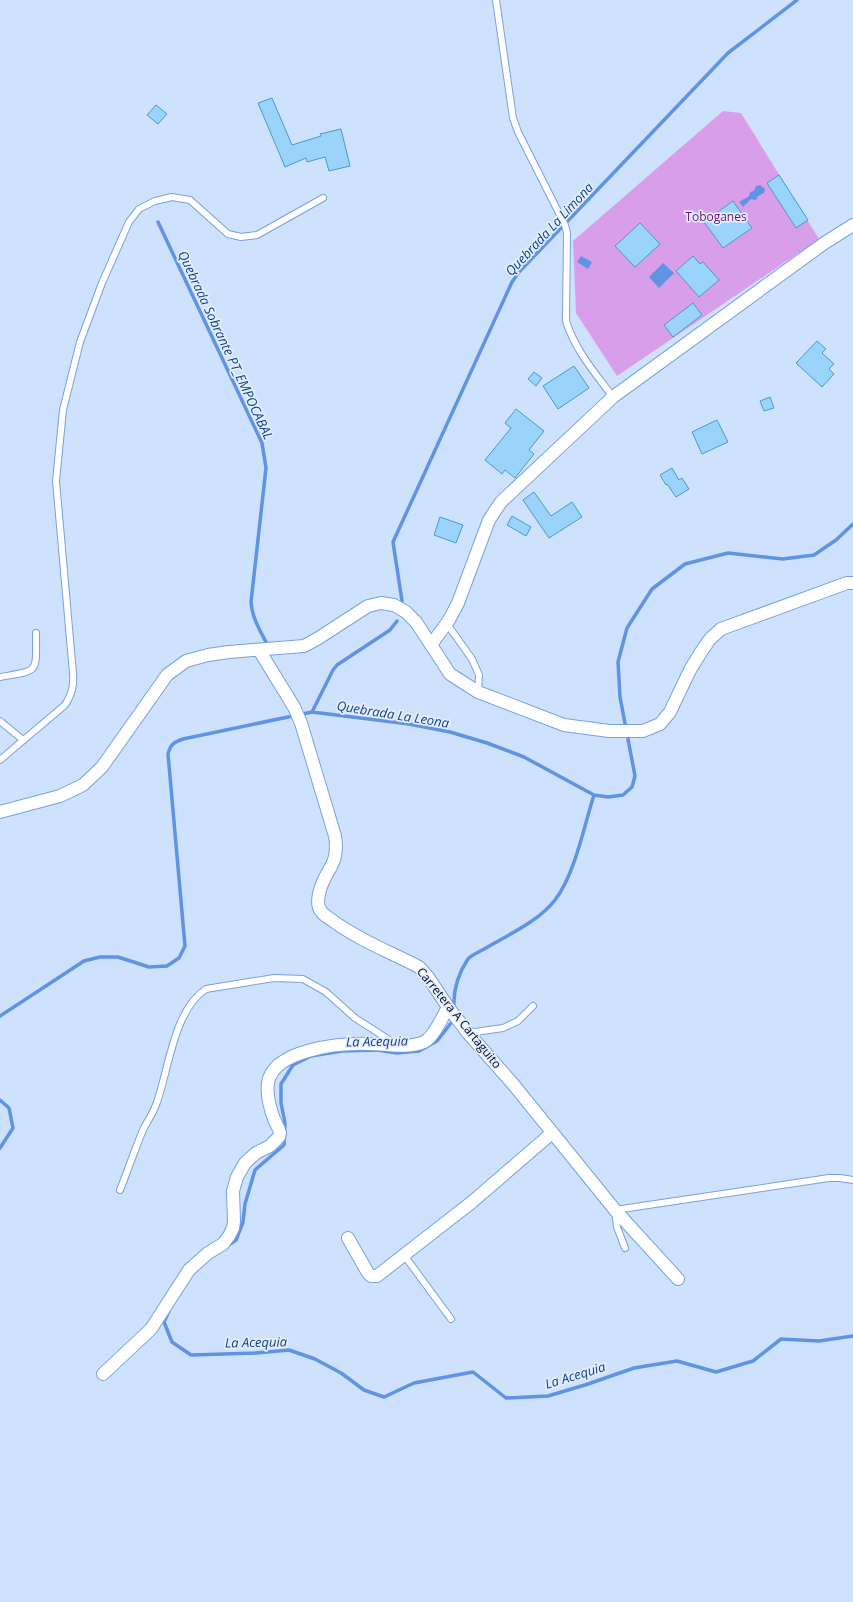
<svg xmlns="http://www.w3.org/2000/svg" width="853" height="1602" viewBox="0 0 853 1602" font-family="'Open Sans',sans-serif">
	<style>
		.green { fill: #d99eea }
		.water { fill: #5f93e3 }
		.lines { fill: none; stroke-linecap: round; stroke-linejoin: round }
		.stream { stroke: #5f93e3; stroke-width: 3.5 }
		.building { fill: #9bd4fa; stroke: #4a99c9 }
		.service-casing { stroke: #76a1e1; stroke-width: 8 }
		.minor-casing { stroke: #76a1e1; stroke-width: 14 }
		.service { stroke: #fff; stroke-width: 6 }
		.minor { stroke: #fff; stroke-width: 12 }
		.labels { text-anchor: middle; stroke-width: 3.5; stroke-linejoin: round; paint-order: stroke }
		.park-label { font-size: 12px; fill: #651678; stroke: #e5eefc }
		.street-label { font-size: 12px; fill: #010b22; stroke: #e5eefc }
		.water-label { font-size: 13px; font-style: italic; fill: #0f4188; stroke: #e5eefc }
	</style>
	<rect width="100%" height="100%" fill="#cfe2fd"/>
	<!-- green -->
	<path class="green" d="M723,111L741,113L819,239L617,376L576,313L573,241Z"/>
	<!-- water -->
	<path class="water" d="M760,185L765,189L764,193L758,196L756,200L751,199L743,207L739,202L749,196L750,192L754,191L756,186Z
		M581,256L592,262L588,269L577,262Z
		M663,263L674,273L659,288L649,277Z"/>
	<g class="lines">
		<!-- stream -->
		<path class="stream" d="M158,222L262,443L266,468L251,602C252,617 259,629 266,642
			M402,601L393,542L512,282L519,272L728,53L797,0
			M312,712L333,670L337,665L390,630L397,621
			M454,1008C453,991 458,974 468,959C471,955 481,951 486,948C508,935 539,921 555,900C575,874 584,826 594,795
			M0,1016L84,961L100,957H118L149,967L167,966L179,958L185,946L168,754C170,745 174,742 183,739L312,712L409,724L450,732L487,743L524,757L594,795L608,797L623,795L632,787L635,776L620,697L618,662L627,628L652,589L685,564L728,553L783,559L814,555L836,540L853,524
			M0,1100L9,1108L13,1128L0,1148
			M227,1246L236,1240L243,1222L245,1204L255,1170L284,1145L285,1123L281,1103V1084L293,1065L311,1056L342,1051L377,1050L397,1053L419,1051L437,1041L451,1023
			M169,1311L164,1322L172,1342L191,1355L256,1353L289,1350L315,1359L341,1373L364,1390L384,1397L414,1383L473,1372L506,1398L548,1396L585,1385L634,1368L677,1361L716,1372L753,1361L781,1339L819,1341L853,1336"/>
	</g>
	<!-- building -->
	<path class="building" d="M272,98L292,145L321,136L320,134L341,129L350,166L329,171L325,157L307,162L306,158L285,167L258,103Z
		M156,105L167,114L158,124L147,115Z
		M779,175L808,220L796,228L767,183Z
		M733,201L752,228L723,248L704,222Z
		M640,223L660,244L635,267L615,246Z
		M693,256L700,264L703,262L719,280L699,297L676,271Z
		M693,303L702,315L673,337L664,325Z
		M817,341L826,349L822,353L834,364L829,369L834,374L822,387L796,363Z
		M574,366L589,388L558,409L543,386Z
		M534,372L542,378L536,386L528,379Z
		M770,397L774,408L764,411L760,401Z
		M516,409L544,431L529,450L534,454L515,478L505,470L502,474L485,460L511,428L505,423Z
		M717,420L728,442L702,454L692,432Z
		M672,468L679,480L682,478L689,489L676,497L667,484L666,485L660,475Z
		M534,492L551,516L572,502L582,517L549,538L523,500Z
		M512,516L531,527L526,536L507,525Z
		M440,517L463,525L456,543L434,535Z"/>
	<g class="lines">
		<defs>
			<path id="service" d="M496,0L513,118L518,132L565,225L567,233L566,321C575,350 595,373 613,397
				M447,624L472,659L479,675L478,692
				M0,677C40,670 36,674 36,633
				M0,721L23,740
				M0,760L65,705C72,694 74,686 73,673L56,481L63,410L80,342L102,283L129,222L139,209L155,201L172,197L190,200L228,234L241,237L257,235L323,198
				M468,1033L503,1028L518,1021L533,1006
				M120,1190C128,1170 135,1149 143,1130C148,1120 154,1112 157,1102C169,1068 174,1010 206,989L274,978L303,979L326,992L355,1018L394,1043
				M625,1248L617,1227L615,1210L829,1178H840L853,1180
				M404,1255L451,1319"/>
			<path id="minor" d="M431,645L449,620L458,603L489,520L501,502L613,397L823,244L853,225
				M259,650L294,707L301,723L335,836C340,867 324,869 319,894C318,899 317,907 321,911C323,915 329,918 333,921C359,940 390,952 419,967L428,977L448,1007L468,1033L513,1084L615,1210L678,1279
				M0,812L60,796L83,785L102,767L167,675L186,661L208,655L229,652L304,646L317,639L368,606L381,603L394,605L406,612L416,622L450,674L478,692L564,725L609,731H643L660,724L670,712L690,670L701,652L710,639L721,629L847,583H853
				M348,1238L368,1273L371,1276H377L472,1202L552,1133
				M103,1374L151,1329L189,1270L208,1253L223,1244L229,1236L233,1228L234,1221L233,1191L237,1177L245,1163L256,1153L270,1146L279,1137L280,1133C279,1128 276,1124 274,1119C270,1108 266,1095 268,1083C273,1049 342,1043 369,1044C387,1044 407,1049 424,1042C434,1037 443,1016 448,1007"/>
		</defs>
		<!-- service casing -->
		<use href="#service" class="service-casing"/>
		<!-- minor casing -->
		<use href="#minor" class="minor-casing"/>
		<!-- service -->
		<use href="#service" class="service"/>
		<!-- minor -->
		<use href="#minor" class="minor"/>
	</g>
	<g class="labels">
		<!-- park labels -->
		<g class="park-label">
			<text x="716" y="221">Toboganes</text>
		</g>
		<!-- street labels -->
		<g class="street-label">
			<text transform="translate(459 1018) rotate(51)" y="4">Carretera A Cartaguito</text>
		</g>
		<!-- water labels -->
		<g class="water-label">
			<text transform="translate(549 229) rotate(-47)" y="5">Quebrada La Limona</text>
			<text transform="translate(226 345) rotate(65)" y="5">Quebrada Sobrante PT_EMPOCABAL</text>
			<text transform="translate(393 714) rotate(9)" y="5">Quebrada La Leona</text>
			<text transform="translate(377 1041) rotate(-1)" y="5">La Acequia</text>
			<text transform="translate(256 1342) rotate(-1)" y="5">La Acequia</text>
			<text transform="translate(575 1375) rotate(-17)" y="5">La Acequia</text>
		</g>
	</g>
</svg>
